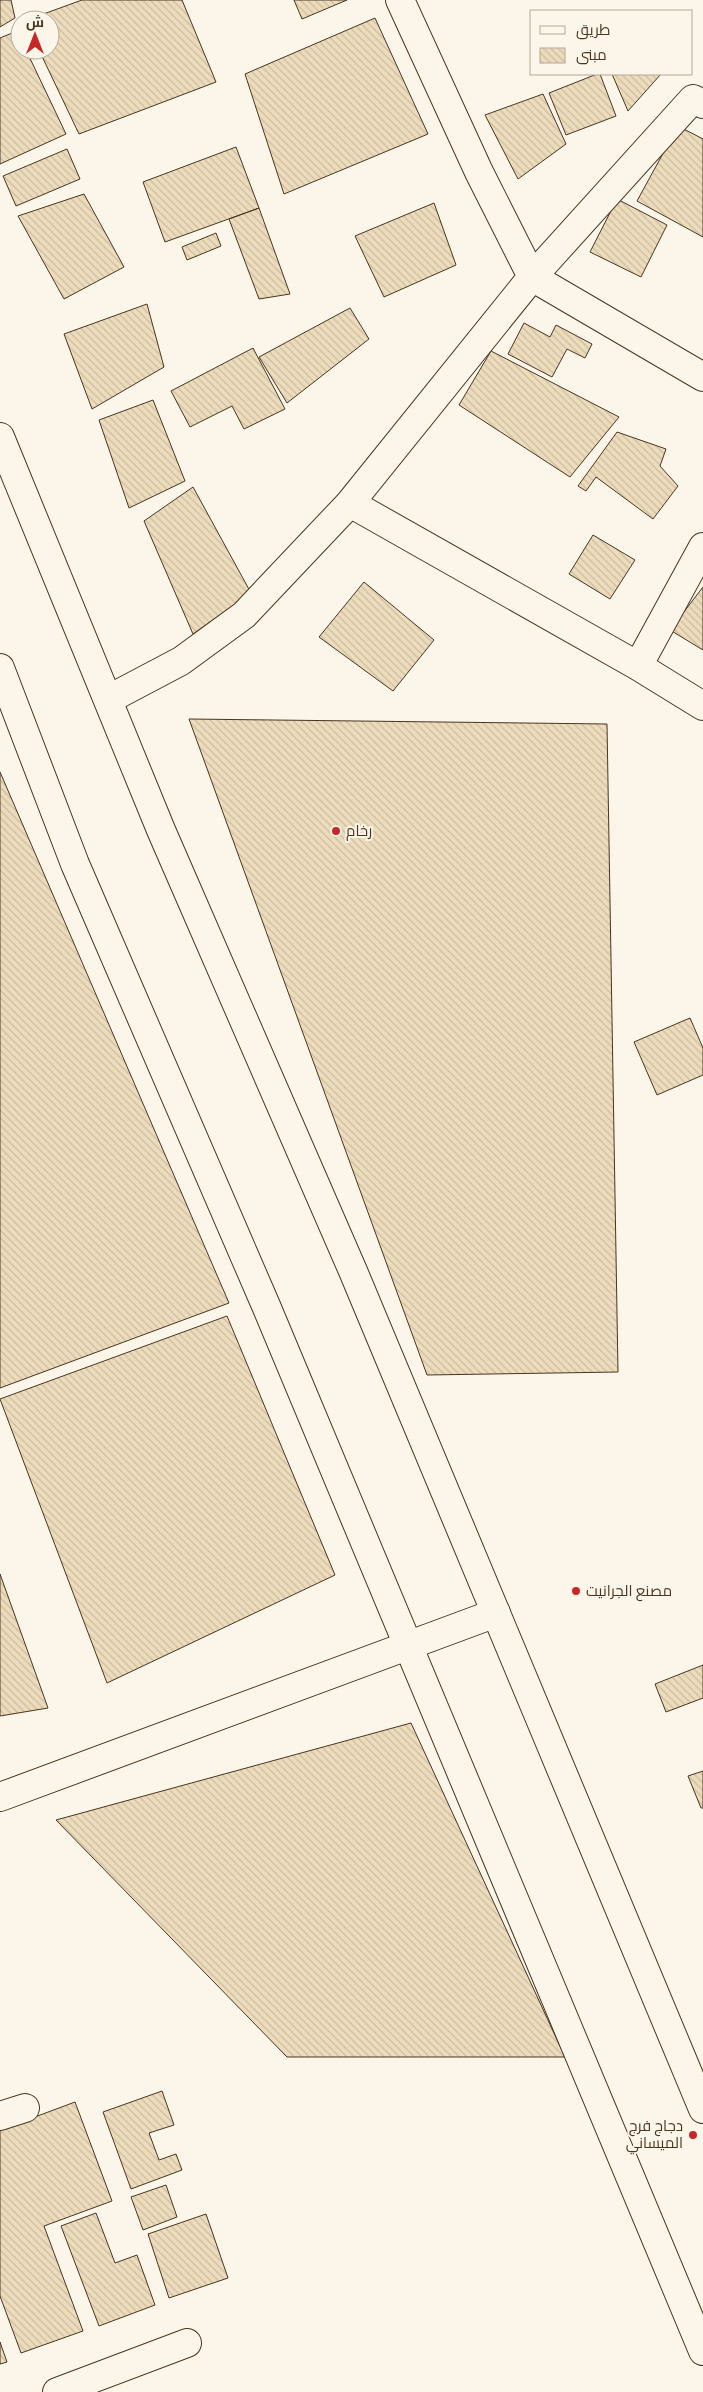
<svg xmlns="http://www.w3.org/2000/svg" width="703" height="2392" viewBox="0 0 703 2392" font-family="Georgia,Cairo,serif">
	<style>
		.building { fill: url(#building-back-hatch); stroke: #4a3520 }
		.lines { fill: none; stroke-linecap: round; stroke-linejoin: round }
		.street-casing { stroke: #4a3520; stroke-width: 30 }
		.secondary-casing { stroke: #4a3520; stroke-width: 30 }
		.primary-casing { stroke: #4a3520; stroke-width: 30 }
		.street { stroke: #fbf6e9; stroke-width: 28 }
		.secondary { stroke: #fbf6e9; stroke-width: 28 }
		.primary { stroke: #fbf6e9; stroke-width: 28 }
		.poi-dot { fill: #c62828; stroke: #fbf6e9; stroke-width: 2 }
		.labels { text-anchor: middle; stroke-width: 4; stroke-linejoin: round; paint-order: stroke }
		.poi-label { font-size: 15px; fill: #4a3520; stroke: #fbf6e9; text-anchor: start }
	</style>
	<defs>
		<pattern id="building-back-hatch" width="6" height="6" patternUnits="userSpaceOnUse" patternTransform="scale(1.25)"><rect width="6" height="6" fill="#ecdcbc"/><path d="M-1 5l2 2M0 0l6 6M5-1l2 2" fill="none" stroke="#ccbda1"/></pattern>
	</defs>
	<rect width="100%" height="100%" fill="#fbf6e9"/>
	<!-- building -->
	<path class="building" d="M0,0H11L15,18L0,27Z
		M82,0H182L216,82L79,134L39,50H50V20H27Z
		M294,0H347L302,19Z
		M375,18L428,134L284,194L245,74Z
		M17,31L20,37V50H26L66,134L0,164V38Z
		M597,74H600L616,116L566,135L549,93Z
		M612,74H661L628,111Z
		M543,94L566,144L518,179L485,115Z
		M678,126L703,139V237L637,201Z
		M236,147L259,208L165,242L143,182Z
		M67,149L80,179L16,206L3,176Z
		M84,194L124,267L64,299L18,216Z
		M617,199L667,225L641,277L590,252Z
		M434,203L456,265L384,297L355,236Z
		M259,208L290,294L259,299L229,219Z
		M216,233L221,246L187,260L182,247Z
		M147,304L164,367L92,409L64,334Z
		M350,308L369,339L287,403L259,357Z
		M524,323L550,337L556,325L592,344L585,358L567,349L552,377L508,354Z
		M253,348L285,409L244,429L232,406L190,427L171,391Z
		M491,351L619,417L570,477L459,405Z
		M153,400L185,481L129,508L99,420Z
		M617,432L666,449L660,466L678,486L653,519L596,477L586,491L578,486Z
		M193,487L251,593L193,634L144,521Z
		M593,535L635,560L610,599L569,574Z
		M364,582L434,640L393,691L319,637Z
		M703,587V650L670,630Z
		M189,719L607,724L618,1372L427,1375Z
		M0,772L229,1303L0,1388Z
		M690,1018L703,1048V1075L657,1095L634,1042Z
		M227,1316L335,1575L107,1683L0,1399Z
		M0,1574L48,1708L0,1716Z
		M703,1665V1698L666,1712L655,1684Z
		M411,1723L565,2057H287L56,1820Z
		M703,1771V1808H701L688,1776Z
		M162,2091L174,2125L149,2133L159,2160L176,2154L182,2170L131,2189L103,2112Z
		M75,2102L112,2201L44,2226L83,2331L21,2353L0,2296V2130Z
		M166,2185L177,2217L143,2230L131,2197Z
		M96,2213L115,2263L137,2255L155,2305L99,2326L61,2226Z
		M206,2214L228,2278L169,2298L148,2234Z
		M0,2342L7,2362L0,2364Z"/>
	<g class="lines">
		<defs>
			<path id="street" d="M400,0L479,172L532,277L703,377
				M350,503L638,666L703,706
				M638,666L703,547
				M109,699L181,661L244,615L350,503L532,277L693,99L703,104
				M0,2116L25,2108
				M57,2392L187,2343"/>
			<path id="secondary" d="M0,1797L496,1613"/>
			<path id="primary" d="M0,437L161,830L353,1271L703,2109
				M0,668L75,864L267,1308L703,2351"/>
		</defs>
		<!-- street casing -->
		<use href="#street" class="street-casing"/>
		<!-- secondary casing -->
		<use href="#secondary" class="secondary-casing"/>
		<!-- primary casing -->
		<use href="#primary" class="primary-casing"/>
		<!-- street -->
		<use href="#street" class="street"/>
		<!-- secondary -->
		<use href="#secondary" class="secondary"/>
		<!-- primary -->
		<use href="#primary" class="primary"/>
	</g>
	<!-- markers -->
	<g class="poi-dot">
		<circle cx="336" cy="831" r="5"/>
		<circle cx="576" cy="1591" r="5"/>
		<circle cx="693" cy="2135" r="5"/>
	</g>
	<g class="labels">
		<!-- poi labels -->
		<g class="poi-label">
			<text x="346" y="836">رخام</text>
			<text x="586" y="1596">مصنع الجرانيت</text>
			<text x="683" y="2131" text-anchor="end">دجاج فرج<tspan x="683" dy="17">الميساني</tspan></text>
		</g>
	</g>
	<!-- legend -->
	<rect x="530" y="10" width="162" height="65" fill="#fbf6e9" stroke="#b4a999"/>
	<rect x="540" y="26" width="25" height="8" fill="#fbf6e9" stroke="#b4a999"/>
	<text x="576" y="35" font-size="15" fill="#4a3520">طريق</text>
	<rect x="540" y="48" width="25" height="15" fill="url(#building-back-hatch)" stroke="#b4a999"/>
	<text x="576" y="60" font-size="15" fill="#4a3520">مبنى</text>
	<!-- north arrow -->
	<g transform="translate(35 35)"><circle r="24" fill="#fbf6e9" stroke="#b4a999"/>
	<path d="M0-4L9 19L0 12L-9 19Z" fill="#c62828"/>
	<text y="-8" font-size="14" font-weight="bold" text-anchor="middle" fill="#4a3520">ش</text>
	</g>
</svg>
